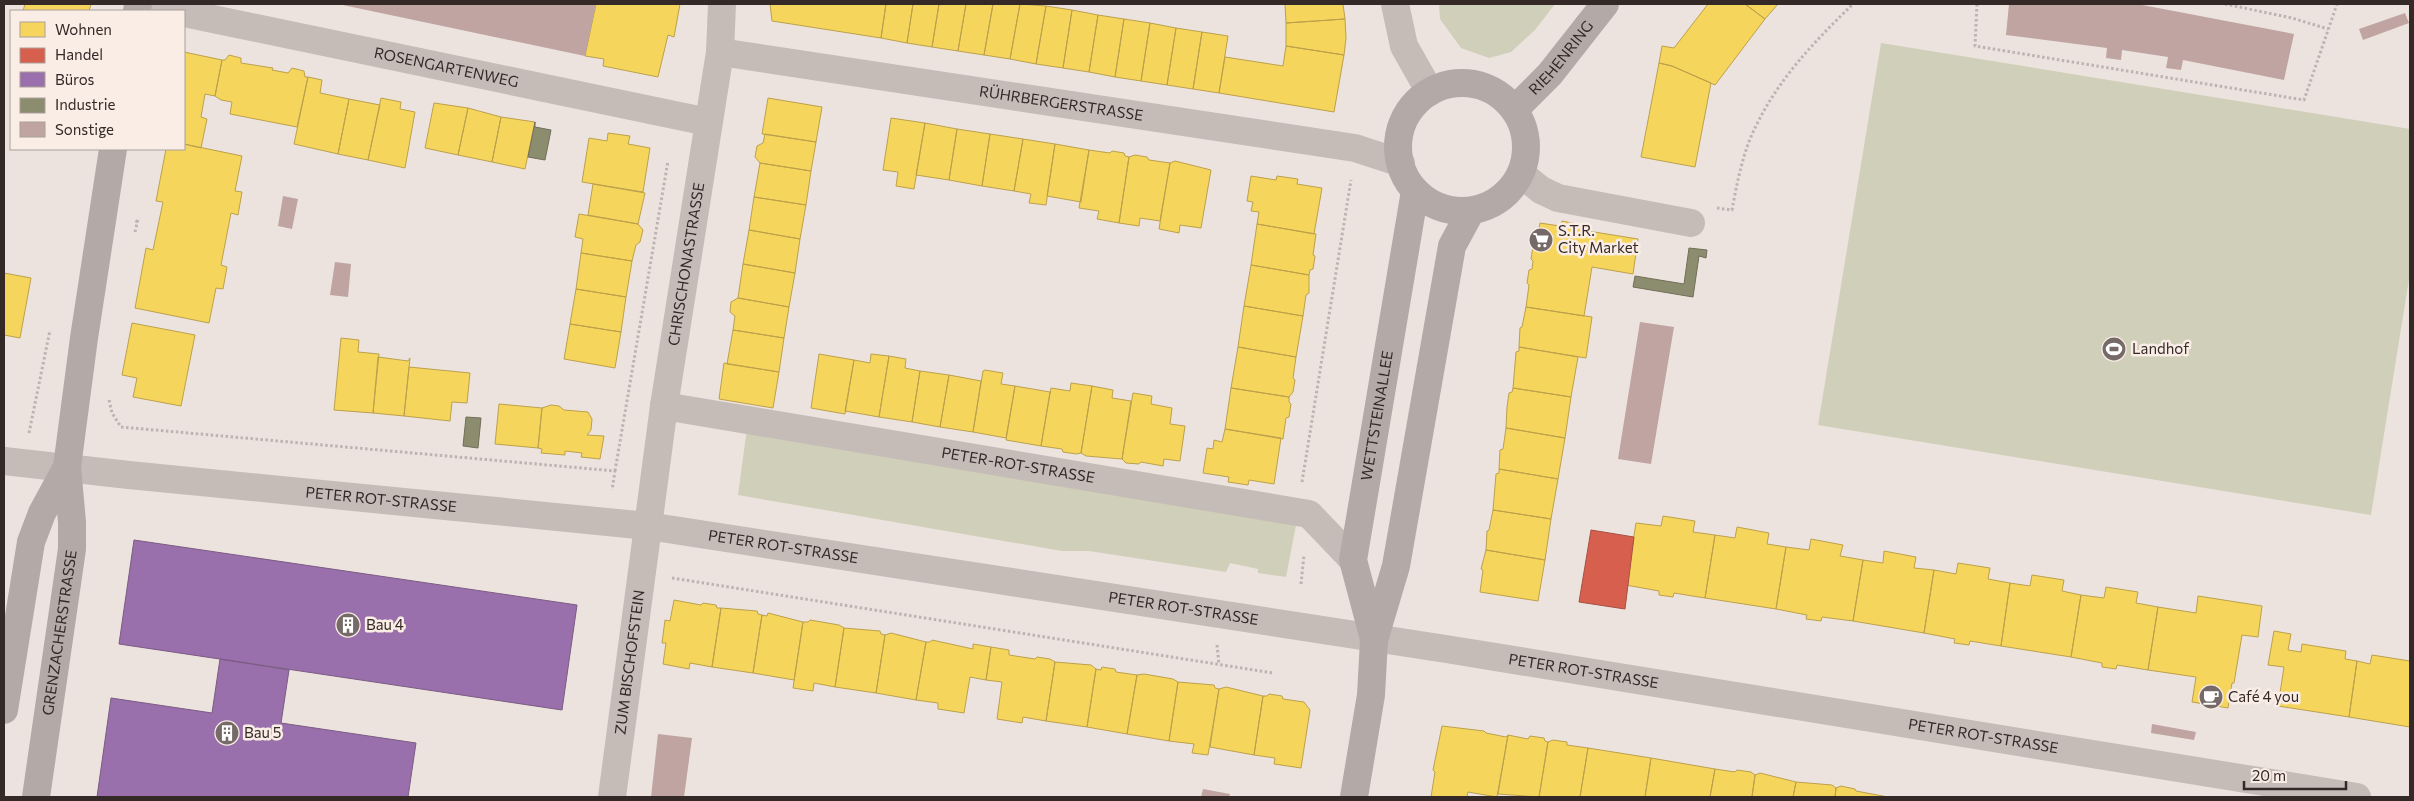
<svg xmlns="http://www.w3.org/2000/svg" width="2414" height="801" viewBox="0 0 2414 801" font-family="Commissioner,sans-serif">
	<style>
		.green { fill: #d0cfb9 }
		.homes { fill: #f6d55c; stroke: #bca14c }
		.shops { fill: #d6604d; stroke: #a65042 }
		.offices { fill: #9970ab; stroke: #7b5b83 }
		.industry { fill: #8c8c6e; stroke: #726e59 }
		.building { fill: #bfa4a1 }
		.lines { fill: none; stroke-linecap: round; stroke-linejoin: round }
		.path { stroke: #bdb4b1; stroke-width: 3; stroke-dasharray: 2.5 2.5; stroke-linecap: butt }
		.minor { stroke: #c5bcb8; stroke-width: 28 }
		.major { stroke: #b3aaa8; stroke-width: 28 }
		.labels { text-anchor: middle; stroke-width: 5; stroke-linejoin: round; paint-order: stroke }
		.street-label { font-size: 15px; fill: #352927; stroke: #f9ede6 }
		.poi-label { font-size: 15px; fill: #352927; stroke: #f9ede6; text-anchor: start }
	</style>
	<rect width="100%" height="100%" fill="#ece3df"/>
	<!-- green -->
	<path class="green" d="M1439,4H1555L1535,30L1511,52L1489,58L1461,48L1440,19Z
		M1881,43L2410,129V273L2371,515L1818,425Z
		M747,428L1297,520L1286,577L1258,573V569L1230,563L1226,572L1089,551H1062L738,495Z"/>
	<!-- homes -->
	<path class="homes" d="M25,4H91L89,11H23Z
		M596,4H680L674,37L668,35L658,77L603,66L604,59L585,56Z
		M770,4H886L881,38L772,21Z
		M886,4H913L907,43L881,38Z
		M913,4H939L932,47L907,43Z
		M939,4H966L958,51L932,47Z
		M966,4H993L984,55L958,51Z
		M993,4H1020L1010,59L984,55Z
		M1020,4L1046,6L1036,64L1010,59Z
		M1285,4H1343L1345,19L1286,23Z
		M1708,4H1745L1765,19L1715,85L1672,66L1659,63L1662,46L1674,48Z
		M1745,4H1778L1765,19Z
		M1046,6L1072,10L1063,68L1036,64Z
		M1072,10L1098,15L1089,72L1063,68Z
		M1098,15L1124,19L1115,77L1089,72Z
		M1124,19L1150,23L1141,81L1115,77Z
		M1345,19L1346,38L1344,55L1286,46V23Z
		M1150,23L1176,28L1167,85L1141,81Z
		M1176,28L1202,32L1193,89L1167,85Z
		M1202,32L1228,36L1219,93L1193,89Z
		M1286,46L1344,55L1334,112L1219,93L1225,57L1283,66Z
		M184,52L222,60L215,96L205,94L201,117L207,119L201,148L184,144Z
		M229,55L241,58V63L273,68L272,70L288,73L292,68L304,71L305,77H308L297,127L230,114L232,102L221,100L215,96L222,60H225Z
		M1659,63L1672,66L1711,83L1695,167L1641,157Z
		M308,77L322,80L320,93L349,99L338,154L294,144Z
		M381,98L401,102L400,109L415,112L405,168L368,160Z
		M768,98L822,107L816,142L762,134Z
		M349,99L380,105L368,160L338,154Z
		M434,103L468,108L458,155L425,148Z
		M468,108L501,117L492,162L458,155Z
		M501,117L535,122L525,169L492,162Z
		M891,118L925,123L914,189L896,186L898,172L883,170Z
		M925,123L957,129L949,180L916,175Z
		M957,129L990,134L982,186L949,180Z
		M608,133L630,136L628,144L650,148L643,192L582,182L589,138L607,141Z
		M765,134L816,142L811,171L760,163L755,157L757,146L763,143Z
		M990,134L1023,139L1014,191L982,186Z
		M1023,139L1055,144L1046,205L1029,203L1031,194L1014,191Z
		M184,144L242,156L235,191L242,192L238,215L231,213L221,265L227,267L223,289L216,288L209,323L135,308L146,248L153,250L163,202L156,201L166,149H184Z
		M1055,144L1089,150L1081,202L1047,196Z
		M1089,150L1110,153L1112,151L1124,153L1125,156L1129,157L1119,223L1097,219L1099,211L1079,208Z
		M1135,155L1147,157L1149,160L1170,163L1160,221L1140,218L1139,226L1119,223L1129,157Z
		M1175,161L1211,170L1201,228L1180,225L1179,233L1159,229L1170,163Z
		M760,163L811,171L806,205L754,197Z
		M1251,176L1276,180L1277,176L1298,179L1297,184L1322,188L1314,234L1257,224L1259,212L1251,211L1253,202L1247,201Z
		M593,184L645,193L638,224L588,215Z
		M754,197L806,205L800,239L749,230Z
		M579,214L638,224L643,230L640,242L636,245L632,261L581,253L583,239L575,237Z
		M1562,221L1582,225V230L1638,239L1633,274L1592,267L1584,316L1526,307L1529,285L1527,283L1529,270L1532,269L1533,261L1531,259L1533,246L1536,244L1540,223L1560,226Z
		M1257,224L1316,234L1313,255L1315,256L1313,269L1310,270L1309,275L1251,265Z
		M749,230L800,239L795,273L743,264Z
		M581,253L632,261L626,297L576,289Z
		M743,264L795,273L789,307L738,298Z
		M1251,265L1309,275V293L1306,295L1303,316L1244,306Z
		M4,273L31,278L20,338L4,335Z
		M576,289L626,297L621,332L570,324Z
		M738,298L789,307L784,338L733,330L735,316L730,312L731,302Z
		M1244,306L1303,316L1296,357L1238,347Z
		M1526,307L1592,317L1586,358L1519,347L1520,328L1522,327Z
		M132,323L195,335L181,406L133,397L137,378L122,375Z
		M570,324L621,332L615,368L564,359Z
		M733,330L784,338L779,372L727,364Z
		M341,338L359,340L358,352L379,354L373,413L334,410Z
		M1238,347L1296,357L1293,378L1295,380L1293,392L1289,397L1231,388Z
		M1519,347L1578,357L1571,397L1513,388L1516,352L1519,351Z
		M819,354L854,360L845,414L811,408Z
		M871,354L889,356L879,417L845,411L854,360L870,363Z
		M889,356L906,359L905,368L920,371L912,422L879,417Z
		M378,357L408,361L410,358L404,416L373,413Z
		M724,363L779,372L773,408L719,399Z
		M409,367L470,373L467,403L452,402L450,421L404,416Z
		M985,370L1003,373L1001,384L1015,386L1006,438L973,432L983,371Z
		M920,371L949,375L940,427L912,422Z
		M949,375L981,381L973,432L940,427Z
		M1071,383L1092,386L1081,453L1076,454L1063,452L1062,449L1041,446L1051,388L1070,391Z
		M1015,386L1050,392L1041,446L1006,440Z
		M1092,386L1113,390L1112,398L1131,401L1122,459L1086,456L1081,453Z
		M1231,388L1289,397V402L1291,404L1289,417L1286,418L1283,439L1225,429Z
		M1513,388L1571,397L1565,438L1506,428L1507,407L1509,393L1512,392Z
		M1133,393L1152,396L1151,404L1172,408L1170,424L1185,426L1180,461L1164,459L1163,466L1141,462L1139,464L1126,463L1122,459Z
		M499,404L542,408L538,448L495,444Z
		M551,405L559,406L564,410L588,412L592,419L591,430L587,435L604,436L600,459L581,457L582,453L565,451V455L541,453L542,449L538,448L542,408Z
		M1506,428L1565,438L1558,479L1499,469L1500,450L1503,449Z
		M1225,429L1281,438L1274,484L1249,480L1248,485L1228,482L1229,477L1203,473L1207,448L1213,449L1214,440L1222,442Z
		M1499,469L1558,479L1551,519L1493,510L1496,474L1499,473Z
		M1493,510L1551,519L1545,560L1486,550L1487,531L1489,530Z
		M1663,516L1695,521L1693,532L1715,535L1705,598L1674,593L1673,597L1659,595V591L1626,585L1636,523L1661,526Z
		M1737,527L1769,533L1767,544L1786,547L1776,609L1705,598L1715,535L1735,538Z
		M1811,539L1843,545L1840,556L1863,560L1853,621L1822,617L1821,621L1806,619L1807,615L1776,609L1786,547L1809,550Z
		M1486,550L1545,560L1538,601L1480,592L1483,570L1481,569Z
		M1884,551L1916,557L1914,568L1934,570L1924,633L1853,621L1863,560L1883,563Z
		M1958,563L1990,568L1988,579L2010,583L2001,646L1970,641L1969,645L1954,643L1955,639L1924,633L1934,570L1956,574Z
		M2032,575L2064,580L2062,591L2081,595L2071,657L2001,646L2010,583L2030,586Z
		M2106,587L2138,592L2136,603L2158,607L2148,670L2117,665L2116,669L2102,667V663L2071,657L2081,595L2104,598Z
		M2198,596L2262,606L2258,637L2242,635L2234,683H2232L2228,708L2192,702L2196,677L2148,670L2158,607L2196,613Z
		M674,600L701,605L703,603L716,605L717,608H721L712,667L690,663L689,669L663,664L666,643H662L665,620L670,621Z
		M721,608L757,611L758,614L762,615L753,673L712,667Z
		M768,613L803,622L794,680L753,673L762,615L767,616Z
		M810,620L839,625L844,628L835,687L814,683L813,691L793,688L803,622H808Z
		M844,628L880,631L881,634L885,635L876,693L835,687Z
		M2274,631L2291,634L2288,650L2301,652L2302,644L2346,651L2345,659L2357,661L2349,717L2278,706L2284,667L2268,665Z
		M891,633L926,642L916,700L876,693L885,635Z
		M932,640L973,649V644L991,647L986,680L970,677L964,713L938,709V703L916,700L926,642H930Z
		M991,647L1009,650V655L1035,659L1037,657L1050,659L1055,662L1046,721L1023,717L1022,723L997,719L1002,682L986,680Z
		M2372,655L2410,661V727L2349,717L2357,661L2370,664Z
		M1055,662L1091,665L1096,669L1087,727L1046,721Z
		M1102,667L1115,669L1116,672L1137,675L1127,734L1087,727L1096,669L1101,670Z
		M1144,674L1173,679L1178,682L1169,741L1127,734L1137,675Z
		M1178,682L1214,685L1215,688L1219,689L1208,755L1192,753L1194,744L1169,741Z
		M1226,687L1263,696L1254,755L1210,747L1219,689Z
		M1269,694L1282,696L1283,699L1304,702L1310,710L1301,768L1274,764L1275,758L1254,755L1263,696H1267Z
		M1442,726L1484,731L1486,733L1506,737L1508,735L1497,797L1468,792L1467,797H1431L1435,772L1433,770Z
		M1508,735L1528,739L1530,736L1544,738L1545,741L1548,742L1539,797L1498,794Z
		M1553,740L1567,742V745L1588,748L1580,797H1539L1548,742Z
		M1588,748L1651,758L1645,797H1580Z
		M1651,758L1715,769L1710,797H1645Z
		M1715,769L1735,772L1737,770L1751,772L1755,775L1752,797H1710Z
		M1760,773L1796,782L1793,797H1752L1755,775Z
		M1796,782L1832,785L1836,788L1835,797H1793Z
		M1841,786L1855,789L1856,791L1888,797H1835L1836,788Z"/>
	<!-- shops -->
	<path class="shops" d="M1591,530L1634,537L1625,609L1579,602Z"/>
	<!-- offices -->
	<path class="offices" d="M134,540L577,605L562,710L119,644Z
		M220,659L289,670L281,723L416,743L408,797H97L111,698L212,713Z"/>
	<!-- industry -->
	<path class="industry" d="M535,122V127L551,130L545,160L528,157Z
		M1689,248L1707,250L1706,258L1699,256L1693,297L1633,287L1635,276L1684,284Z
		M466,417L481,418L478,448L463,446Z"/>
	<!-- building -->
	<path class="building" d="M338,4H596L585,56Z
		M2009,4H2137L2294,34L2284,80L2183,60L2181,70L2166,68L2168,57L2122,50L2121,60L2106,58L2107,48L2006,35Z
		M2405,13L2409,23L2363,40L2359,29Z
		M283,196L298,199L292,229L278,226Z
		M335,262L351,264L348,297L330,295Z
		M1640,322L1674,327L1651,464L1618,459Z
		M2152,724L2196,732L2194,740L2151,733Z
		M658,734L692,738L684,797H651Z
		M1203,789L1230,794L1229,797H1201Z"/>
	<g class="lines">
		<!-- path -->
		<path class="path" d="M1977,4L1975,46L2304,100L2337,4
			M2225,4L2292,18L2328,29
			M1717,208L1732,210C1737,183 1743,151 1756,126C1779,78 1815,41 1853,4
			M135,232L138,219L135,224
			M109,400L112,413L121,427L615,471L612,490
			M29,433L50,330
			M615,471L668,161
			M1302,482L1351,180
			M672,578L1273,673
			M1301,584L1304,555
			M1217,645L1219,665"/>
		<!-- minor -->
		<g class="minor">
			<path d="M139,4L175,11"/>
			<path d="M1395,4L1404,46L1430,92"/>
			<path id="s1" d="M184,13L708,122"/>
			<path id="s2" d="M720,52L1355,148L1401,163"/>
			<path d="M1521,174L1541,190L1558,198L1691,223"/>
			<path id="s3" d="M664,406L1309,514L1353,560"/>
			<path id="s4" d="M4,461L129,475L648,526L1446,649L2357,797"/>
			<path id="s5" d="M612,797L664,406L720,52L722,4"/>
		</g>
		<!-- major -->
		<g class="major">
			<path d="M137,11L138,4"/>
			<circle cx="1462" cy="147" r="64"/>
			<path id="s6" d="M1515,109L1550,74L1605,4"/>
			<path id="s7" d="M1374,639L1353,560L1415,191"/>
			<path d="M4,710L31,542L42,513L67,467"/>
			<path id="s8" d="M36,797L72,549V522L67,467L84,338L113,149"/>
			<path d="M1354,797L1371,695L1374,640L1396,566L1452,246L1471,211"/>
		</g>
	</g>
	<!-- icons -->
	<defs>
		<symbol id="supermarket-disc" viewBox="-11 -11 22 22"><circle r="9.5" fill="#756a67" stroke="#f9ede6"/><path d="M-6-5.5h2.5l.6 2H6L4.5 2H-2.5L-4.4-4H-6ZM-1.5 3.2a1.3 1.3 0 1 0 .1 0ZM3 3.2a1.3 1.3 0 1 0 .1 0Z" fill="#fff"/></symbol>
		<symbol id="stadium-disc" viewBox="-11 -11 22 22"><circle r="9.5" fill="#756a67" stroke="#f9ede6"/><path d="M0-5a6.5 5 0 1 0 0 10a6.5 5 0 1 0 0-10ZM-3.5-1.8h7v3.6h-7Z" fill="#fff"/></symbol>
		<symbol id="building-disc" viewBox="-11 -11 22 22"><circle r="9.5" fill="#756a67" stroke="#f9ede6"/><path d="M-4-6H4V6H1V3H-1V6H-4ZM-2.5-4.3h1.7v1.8h-1.7ZM.8-4.3h1.7v1.8H.8ZM-2.5-1h1.7V.8h-1.7ZM.8-1h1.7V.8H.8Z" fill="#fff"/></symbol>
		<symbol id="cafe-disc" viewBox="-11 -11 22 22"><circle r="9.5" fill="#756a67" stroke="#f9ede6"/><path d="M-5.5-4.5H6V0H3Q3 3.5 0 3.5H-2.5Q-5.5 3.5-5.5 0ZM3-3.2v2h1.7v-2ZM-6 4.5H4V6H-6Z" fill="#fff"/></symbol>
	</defs>
	<g fill-rule="evenodd">
		<use href="#supermarket-disc" x="1527" y="226" width="28" height="28"/>
		<use href="#stadium-disc" x="2100" y="335" width="28" height="28"/>
		<use href="#building-disc" x="334" y="611" width="28" height="28"/>
		<use href="#cafe-disc" x="2197" y="683" width="28" height="28"/>
		<use href="#building-disc" x="213" y="719" width="28" height="28"/>
	</g>
	<g class="labels">
		<!-- street labels -->
		<g class="street-label">
			<text dy="5" stroke="none"><textPath href="#s6" startOffset="69">RIEHENRING</textPath></text>
			<text dy="5" stroke="none"><textPath href="#s1" startOffset="268">ROSENGARTENWEG</textPath></text>
			<text dy="5" stroke="none"><textPath href="#s2" startOffset="345">RÜHRBERGERSTRASSE</textPath></text>
			<text dy="5" stroke="none"><textPath href="#s5" startOffset="538">CHRISCHONASTRASSE</textPath></text>
			<text dy="5" stroke="none"><textPath href="#s7" startOffset="228">WETTSTEINALLEE</textPath></text>
			<text dy="5" stroke="none"><textPath href="#s3" startOffset="359">PETER-ROT-STRASSE</textPath></text>
			<text dy="5" stroke="none"><textPath href="#s4" startOffset="379">PETER ROT-STRASSE</textPath></text>
			<text dy="5" stroke="none"><textPath href="#s4" startOffset="784">PETER ROT-STRASSE</textPath></text>
			<text dy="5" stroke="none"><textPath href="#s4" startOffset="1189">PETER ROT-STRASSE</textPath></text>
			<text dy="5" stroke="none"><textPath href="#s8" startOffset="166">GRENZACHERSTRASSE</textPath></text>
			<text dy="5" stroke="none"><textPath href="#s5" startOffset="136">ZUM BISCHOFSTEIN</textPath></text>
			<text dy="5" stroke="none"><textPath href="#s4" startOffset="1594">PETER ROT-STRASSE</textPath></text>
			<text dy="5" stroke="none"><textPath href="#s4" startOffset="1999">PETER ROT-STRASSE</textPath></text>
		</g>
		<!-- poi labels -->
		<g class="poi-label">
			<text x="1558" y="236">S.T.R.<tspan x="1558" dy="17">City Market</tspan></text>
			<text x="2132" y="354">Landhof</text>
			<text x="366" y="630">Bau 4</text>
			<text x="2228" y="702">Café 4 you</text>
			<text x="244" y="738">Bau 5</text>
		</g>
	</g>
	<!-- border -->
	<rect width="2414" height="801" fill="none" stroke="#352927" stroke-width="10"/>
	<!-- legend -->
	<rect x="10" y="10" width="175" height="140" fill="#f9ede6" stroke="#ab9f9a"/>
	<rect x="20" y="22" width="25" height="15" fill="#f6d55c" stroke="#ab9f9a"/>
	<text x="55" y="35" font-size="15" fill="#352927">Wohnen</text>
	<rect x="20" y="48" width="25" height="15" fill="#d6604d" stroke="#ab9f9a"/>
	<text x="55" y="60" font-size="15" fill="#352927">Handel</text>
	<rect x="20" y="72" width="25" height="15" fill="#9970ab" stroke="#ab9f9a"/>
	<text x="55" y="85" font-size="15" fill="#352927">Büros</text>
	<rect x="20" y="98" width="25" height="15" fill="#8c8c6e" stroke="#ab9f9a"/>
	<text x="55" y="110" font-size="15" fill="#352927">Industrie</text>
	<rect x="20" y="122" width="25" height="15" fill="#bfa4a1" stroke="#ab9f9a"/>
	<text x="55" y="135" font-size="15" fill="#352927">Sonstige</text>
	<!-- scale -->
	<path d="M2244 781v8h102v-8" fill="none" stroke="#352927" stroke-width="2.5"/>
	<text x="2252" y="781" font-size="15" fill="#352927" stroke="#f9ede6" stroke-width="4" paint-order="stroke">20 m</text>
</svg>
